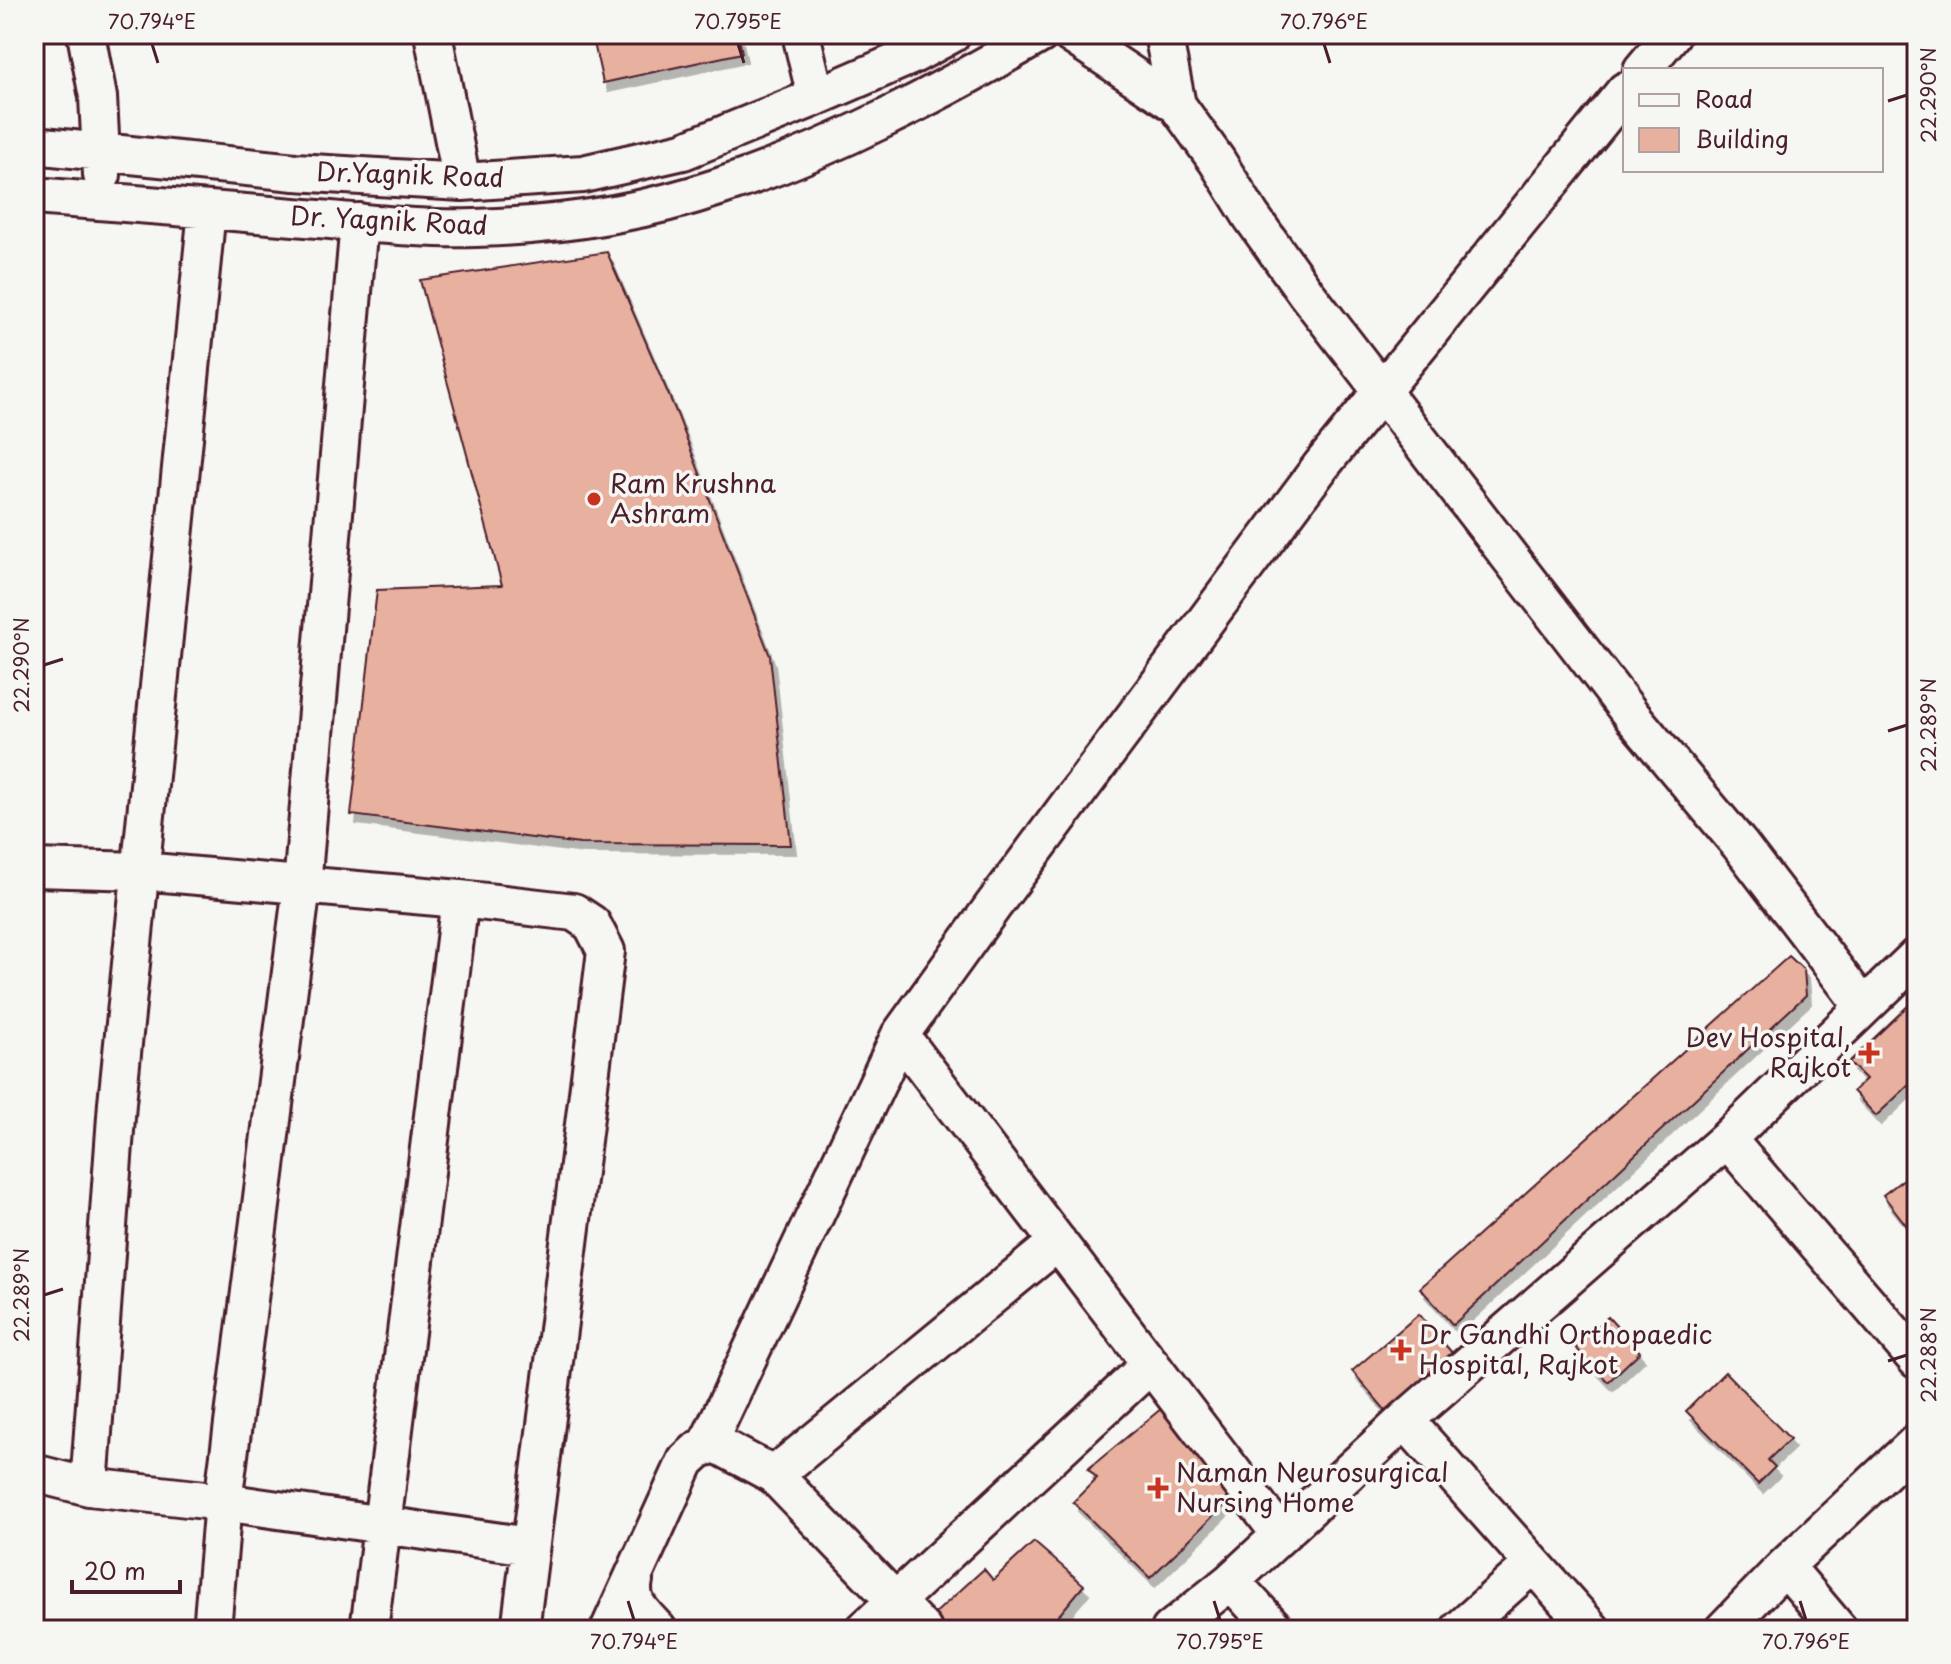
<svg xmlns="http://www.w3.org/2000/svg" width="1951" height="1664" viewBox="0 0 1951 1664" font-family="'Playpen Sans',sans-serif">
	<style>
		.building { fill: #e8b09f; stroke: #4a1f2b; stroke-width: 2; filter: url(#shadow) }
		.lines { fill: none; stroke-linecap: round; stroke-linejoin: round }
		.minor-casing { stroke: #4a1f2b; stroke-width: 42 }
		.minor { stroke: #f6f6f2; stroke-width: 36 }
		.ticks { fill: none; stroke: #4a1f2b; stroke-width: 3 }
		.poi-dot { fill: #c8321e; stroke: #f6f6f2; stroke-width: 3 }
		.labels { text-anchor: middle; stroke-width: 7; stroke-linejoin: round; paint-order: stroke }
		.street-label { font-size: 26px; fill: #4a1f2b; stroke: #f6f6f2 }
		.poi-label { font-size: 26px; fill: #4a1f2b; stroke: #f6f6f2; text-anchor: start }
		.neatline { fill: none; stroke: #4a1f2b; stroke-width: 3 }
		.ticks-label { font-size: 20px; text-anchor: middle; fill: #4a1f2b }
	</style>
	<defs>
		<filter id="shadow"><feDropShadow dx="5" dy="9" stdDeviation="0" flood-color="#0004"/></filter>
	</defs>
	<rect width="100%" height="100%" fill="#f6f6f2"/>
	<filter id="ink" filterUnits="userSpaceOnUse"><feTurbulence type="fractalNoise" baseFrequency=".0125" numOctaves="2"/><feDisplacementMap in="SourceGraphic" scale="16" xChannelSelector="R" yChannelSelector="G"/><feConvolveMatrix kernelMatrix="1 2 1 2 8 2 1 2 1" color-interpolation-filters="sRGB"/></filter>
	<g filter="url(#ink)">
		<!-- building -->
		<path class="building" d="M592,34H738L742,53L603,83Z
			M607,252L677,414L770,656L791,845L580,844L351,815L377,590L502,585L420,280Z
			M1789,956L1804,970L1806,995L1453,1325L1420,1288Z
			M1912,1002L1917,1007V1091L1910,1084L1876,1116L1853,1091L1866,1079L1849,1062Z
			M1917,1169V1239L1883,1195Z
			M1419,1314L1453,1354L1386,1411L1352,1371Z
			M1608,1317L1640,1352L1608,1382L1575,1347Z
			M1725,1372L1790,1439L1768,1460L1775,1467L1758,1484L1686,1411Z
			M1168,1403L1248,1482L1150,1578L1073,1502L1097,1478L1088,1469Z
			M1034,1542L1084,1585L1050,1626L1054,1630H943L931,1617L984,1569L993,1580Z"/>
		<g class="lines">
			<defs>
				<path id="minor" d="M86,34L98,97L102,175
					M433,34L462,182
					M801,34L816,97
					M1070,34L1177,105L1217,161L1251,216L1306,293L1632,716L1740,845L1863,1006
					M1163,34L1177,105
					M1642,70L1672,34
					M34,145L295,172L462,182L583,174L683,151L816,97L913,55L952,34
					M34,196C129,203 223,211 318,219C369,223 423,230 475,228C556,226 642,213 719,187C832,150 939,93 1041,34
					M34,868L141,871L460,899L574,912L592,924L606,951L520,1630
					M900,1035L1280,1534
					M1727,1139L1917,1360
					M1405,1420L1592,1630
					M706,1447L900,1035L993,906L1321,466L1625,91
					M34,1473L89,1487L223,1502L529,1546
					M774,1475L1058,1242
					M89,1487L117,1103L207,210
					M1785,1566L1839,1630
					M634,1580C629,1604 643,1613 658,1630
					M1231,1581L1276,1630
					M212,1630L223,1502L302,886L359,222
					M369,1630L460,899
					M609,1630L686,1461L699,1449L716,1444L774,1475L923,1630
					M864,1630L1151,1364
					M1170,1630L1231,1581L1405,1420L1727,1139L1917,956
					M1459,1630L1533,1564
					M1723,1630L1785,1566L1917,1442"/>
			</defs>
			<!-- minor casing -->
			<use href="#minor" class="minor-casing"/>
			<!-- minor -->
			<use href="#minor" class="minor"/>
		</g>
	</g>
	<!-- ticks -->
	<path class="ticks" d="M152,44L158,63M738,44L744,63M1324,44L1330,63M1888,101L1907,95M44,665L63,659M1888,731L1907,725M44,1295L63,1289M1888,1361L1907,1355M628,1601L634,1620M1214,1601L1220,1620M1800,1601L1806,1620"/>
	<!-- markers -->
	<g class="poi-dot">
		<circle cx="594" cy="499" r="8"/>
		<path d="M1865 1041h8v8h8v8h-8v8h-8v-8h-8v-8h8z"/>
		<path d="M1397 1338h8v8h8v8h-8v8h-8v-8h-8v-8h8z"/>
		<path d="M1154 1476h8v8h8v8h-8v8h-8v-8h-8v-8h8z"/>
	</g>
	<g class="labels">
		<!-- street labels -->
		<g class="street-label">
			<text transform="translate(410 175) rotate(2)" y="9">Dr.Yagnik Road</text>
			<text transform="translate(389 221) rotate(3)" y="9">Dr. Yagnik Road</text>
		</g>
		<!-- poi labels -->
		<g class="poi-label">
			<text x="610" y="493">Ram Krushna<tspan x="610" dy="30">Ashram</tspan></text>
			<text x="1851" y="1047" text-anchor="end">Dev Hospital,<tspan x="1851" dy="30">Rajkot</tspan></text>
			<text x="1419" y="1344">Dr Gandhi Orthopaedic<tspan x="1419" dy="30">Hospital, Rajkot</tspan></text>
			<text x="1176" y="1482">Naman Neurosurgical<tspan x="1176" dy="30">Nursing Home</tspan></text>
		</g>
	</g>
	<!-- margin -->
	<rect width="1951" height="1664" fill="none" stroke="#f6f6f2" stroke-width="88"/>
	<!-- legend -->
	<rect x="1623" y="68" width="260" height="104" fill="#f6f6f2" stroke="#b1a0a2" stroke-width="2"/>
	<rect x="1639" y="94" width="40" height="12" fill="#f6f6f2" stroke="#b1a0a2" stroke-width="2"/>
	<text x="1695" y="108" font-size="24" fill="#4a1f2b">Road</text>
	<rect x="1639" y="128" width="40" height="24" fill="#e8b09f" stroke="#b1a0a2" stroke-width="2"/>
	<text x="1695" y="148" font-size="24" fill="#4a1f2b">Building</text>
	<!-- scale -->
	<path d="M72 1580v12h108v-12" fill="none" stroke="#4a1f2b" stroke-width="4"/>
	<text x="84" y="1580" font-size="24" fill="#4a1f2b" stroke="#f6f6f2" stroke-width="6" paint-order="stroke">20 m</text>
	<rect x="44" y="44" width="1863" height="1576" class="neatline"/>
	<g class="ticks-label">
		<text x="152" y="29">70.794°E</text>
		<text x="738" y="29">70.795°E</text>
		<text x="1324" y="29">70.796°E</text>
		<text transform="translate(1929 95) rotate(-90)" y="7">22.290°N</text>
		<text transform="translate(22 665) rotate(-90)" y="7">22.290°N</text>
		<text transform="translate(1929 725) rotate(-90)" y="7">22.289°N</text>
		<text transform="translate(22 1295) rotate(-90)" y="7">22.289°N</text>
		<text transform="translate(1929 1355) rotate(-90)" y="7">22.288°N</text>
		<text x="634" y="1649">70.794°E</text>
		<text x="1220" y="1649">70.795°E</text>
		<text x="1806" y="1649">70.796°E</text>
	</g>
</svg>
